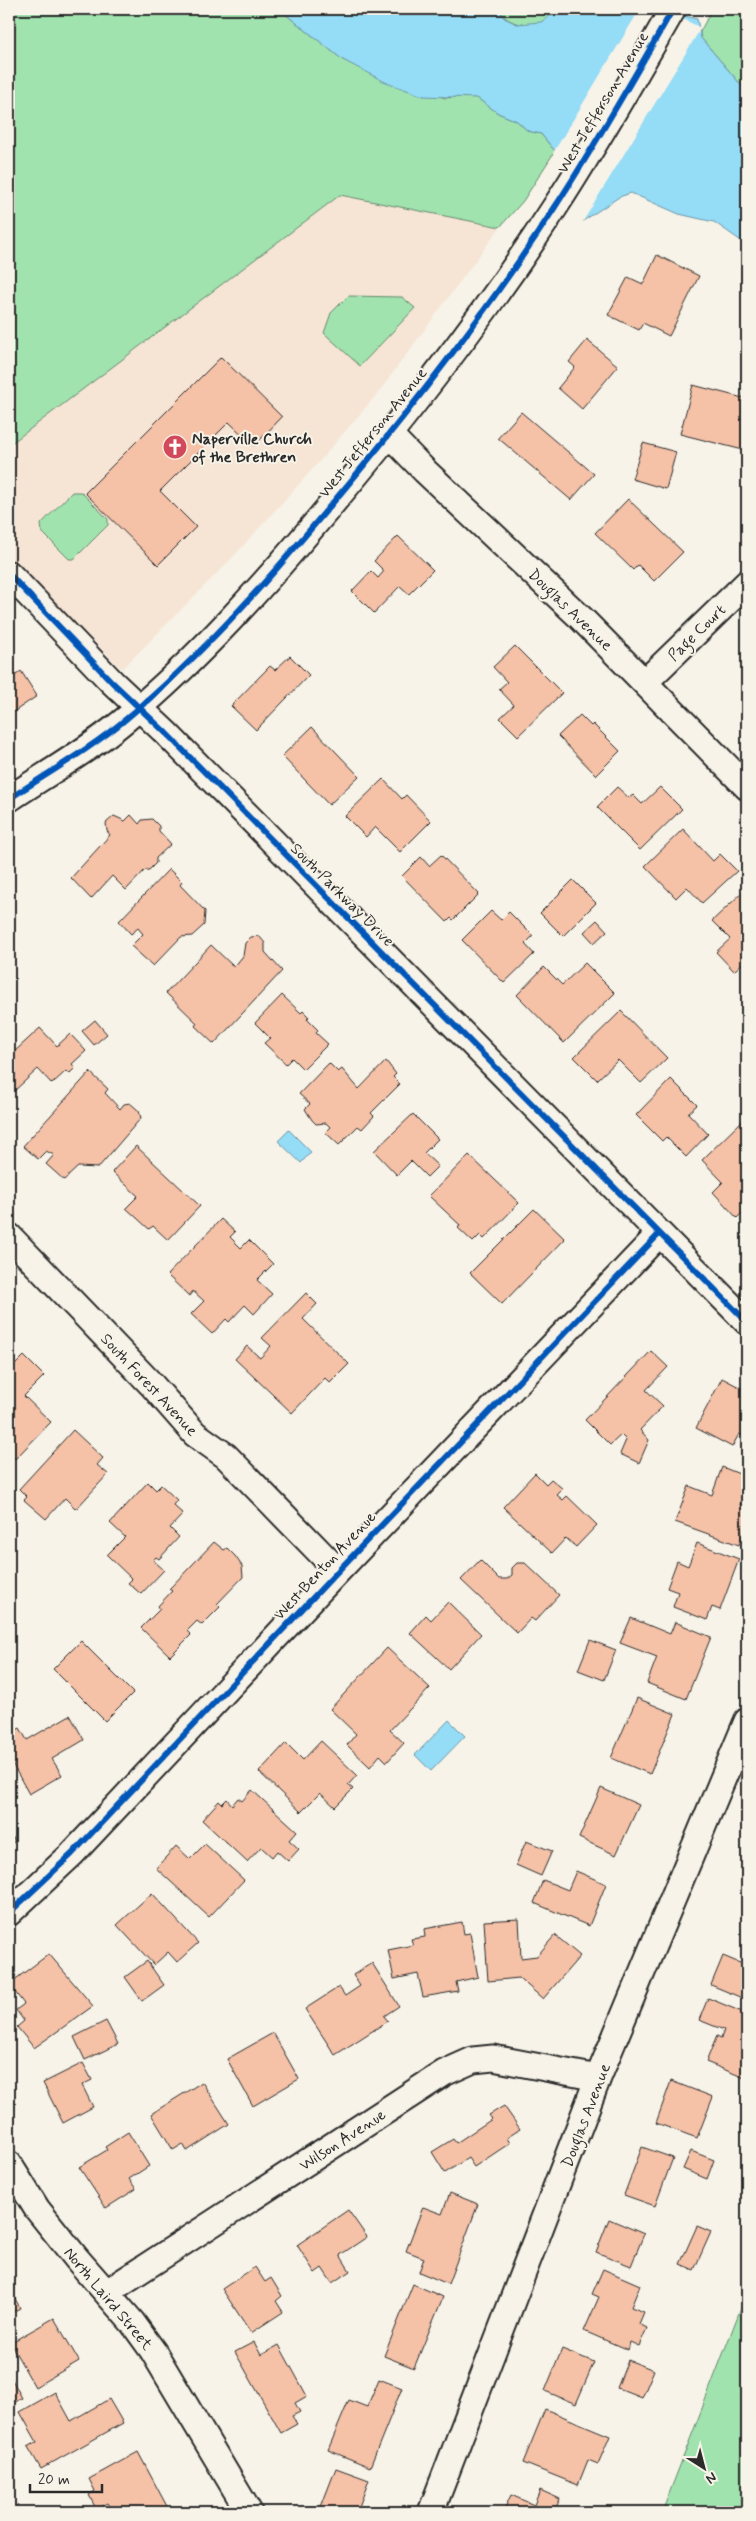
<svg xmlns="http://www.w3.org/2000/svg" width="756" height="2521" viewBox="0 0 756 2521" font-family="Mynerve,sans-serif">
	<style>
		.built { fill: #f6e4d4 }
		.green { fill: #a0e3ae; stroke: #66876c }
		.water { fill: #95dcf7; stroke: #6b95a5 }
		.pier { fill: #f7f3e8 }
		.building { fill: #f5c1a7; stroke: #2b2b2b }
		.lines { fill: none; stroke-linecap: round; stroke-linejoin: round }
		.minor-casing { stroke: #2b2b2b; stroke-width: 29 }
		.minor { stroke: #f7f3e8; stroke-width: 25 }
		.cycleway-casing { stroke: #f7f3e8; stroke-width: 9 }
		.cycleway { stroke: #0057b8; stroke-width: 6 }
		.labels { text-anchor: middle; stroke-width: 4; stroke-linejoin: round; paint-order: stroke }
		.street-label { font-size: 16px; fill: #2b2b2b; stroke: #f7f3e8 }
		.poi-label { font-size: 16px; font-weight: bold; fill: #2b2b2b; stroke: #f7f3e8; text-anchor: start }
	</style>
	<rect width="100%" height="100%" fill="#f7f3e8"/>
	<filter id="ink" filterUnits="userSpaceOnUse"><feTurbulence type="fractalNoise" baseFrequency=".02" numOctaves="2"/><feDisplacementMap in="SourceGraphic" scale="10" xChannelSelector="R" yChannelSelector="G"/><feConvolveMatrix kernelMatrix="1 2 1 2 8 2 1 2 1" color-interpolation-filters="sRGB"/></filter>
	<g filter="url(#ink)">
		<!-- built -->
		<path class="built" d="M340,195L500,227L378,393L318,463L232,558L122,669L9,556V445Z"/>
		<!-- green -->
		<path class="green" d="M9,9H279L343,60L445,98L466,96L477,98L498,113L517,121L528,131L541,134L555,151L523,201L500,227L340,195L9,445Z
			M498,9H558C553,13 547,20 542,22C526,29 506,23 498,9Z
			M712,9H747V92L701,38L700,32Z
			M348,296L402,297L415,308L360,366L324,333L331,313Z
			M72,492H81L108,519V525L74,559H69L42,532L41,524Z
			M747,2292V2512H662Z"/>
		<!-- water -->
		<path class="water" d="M279,9H500L504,18L517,24L541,22L560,9H639L641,16L677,14L697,19L701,38L747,92V245L714,222L679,214L631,193L619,197L583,221L555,151L541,134L528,131L517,121L498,113L477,98L423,96L385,82L343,60Z
			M289,1130L311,1152L301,1163L278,1141Z
			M449,1720L465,1736L431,1771L415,1755Z"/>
		<!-- pier -->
		<path class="pier" d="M640,9L643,13L669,12L701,28L582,223L560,194L553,153Z"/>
		<!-- building -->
		<path class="building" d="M657,255L699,276L669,336L643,323L639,330L608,315L628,277L643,284Z
			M587,340L618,366L582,409L558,388L575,367L569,362Z
			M221,357L282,417L254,446L229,422L160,491L196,527L158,565L85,493Z
			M747,380V451L680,434L693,385L743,398Z
			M521,412L594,474L571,500L498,438Z
			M643,443L676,452L666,489L632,479Z
			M628,499L683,552L654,581L638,565L633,570L595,533Z
			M398,536L433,570L409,594L400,586L374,613L352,591L371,571L378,578L384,571L374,561Z
			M515,646L562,693L518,736L500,718L514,705L499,689L507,682L493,667Z
			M290,656L309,675L256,730L231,706L270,666L275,670Z
			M9,663L16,675L21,671L37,696L9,715Z
			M580,715L591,726L593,724L620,751L596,775L558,736Z
			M312,727L359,776L329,805L282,756Z
			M383,779L402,799L406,795L431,821L400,852L375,827L366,837L345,816Z
			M617,787L629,798L633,795L642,804L660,787L682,809L640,850L597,807Z
			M131,815L139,824L142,820L152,819L159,826V831L171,844L156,858V863L149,870H145L126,890L112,876L91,899L71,878L110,835L107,831L106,823L114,816L125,821Z
			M683,829L713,861L720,854L737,871L702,903L687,887L676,898L645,866Z
			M441,855L479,894L453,920L451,918L447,922L402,876L421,857L429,866Z
			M169,869L182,882L180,885L205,911L204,925L192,936L181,937L153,966L131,946L143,934L138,928L131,934L119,921Z
			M573,880L596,903L563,936L540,913Z
			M747,888V959L734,971L716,952L730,939L712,921Z
			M491,911L501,920L509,912L533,936L525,944L534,954L504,983L462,940Z
			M597,920L607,931L594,943L584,932Z
			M259,936L265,943V952L282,971L214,1044L195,1026L197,1023L166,993L211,945L234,967L243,956L245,943L251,937Z
			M585,963L615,993L564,1043L517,995L544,967L562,985Z
			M282,995L301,1013L303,1011L309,1017L307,1019L318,1030L316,1033L328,1044L303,1069L292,1058L286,1064L264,1043L270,1038L255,1023Z
			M621,1011L667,1058L641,1083L618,1060L597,1080L574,1057Z
			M95,1020L107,1034L94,1045L82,1031Z
			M40,1028L57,1046L70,1034L86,1051L72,1064L75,1068L69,1074L66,1071L52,1084L38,1069L13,1092L9,1087V1047L14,1052Z
			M386,1061L396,1074L393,1077L400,1084L371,1113L374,1116L362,1129L358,1126L339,1145L325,1132L330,1127L326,1123L316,1124L312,1120L305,1109L310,1104L299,1094L329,1063L338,1072L342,1069L359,1089Z
			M90,1072L108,1089L105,1093L120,1109L124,1104L130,1103L139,1111L141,1118L98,1168L78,1167L64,1180L46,1164L54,1155L46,1151L38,1159L23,1146Z
			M671,1079L697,1105L688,1113L708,1134L686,1157L666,1137L662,1141L636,1115Z
			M413,1114L438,1139L424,1153L438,1166L427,1177L411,1161L397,1175L374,1151Z
			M743,1120L747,1124V1208L737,1218L713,1192L723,1182L702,1160Z
			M136,1146L200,1206L168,1240L153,1226L149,1229L126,1208L138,1196L112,1172Z
			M469,1155L519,1203L484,1239L480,1235L473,1242L458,1228L460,1225L429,1196Z
			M534,1209L565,1239L502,1304L470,1273Z
			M221,1219L235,1232L230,1237L241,1248L249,1240L273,1264L257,1280L272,1294L254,1314L245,1305L229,1322L226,1319L212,1334L191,1314L204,1301L193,1291L189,1296L167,1275Z
			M306,1293L317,1304L303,1319L349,1364L330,1383L325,1378L292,1413L235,1359L247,1346L260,1358L271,1346L262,1338Z
			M9,1336L14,1341L9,1347Z
			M651,1351L668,1367L646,1390L663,1406L640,1430L649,1440L639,1463L620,1454L626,1440L621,1435L610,1445L585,1420Z
			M24,1356L44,1376L24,1396L51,1422L15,1459L9,1452V1371Z
			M722,1378L747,1391V1438L739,1434L732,1447L696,1428Z
			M73,1430L103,1458L97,1465L108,1474L76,1509L65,1498L46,1519L24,1500L27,1497L19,1489Z
			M722,1467L747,1477V1485L740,1505L747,1508V1523L739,1545L675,1522L689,1486L712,1495Z
			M535,1473L546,1484L551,1479L563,1489L557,1495L563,1500L567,1496L597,1525L576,1547L566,1538L552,1553L503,1507Z
			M148,1482L156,1490L161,1485L177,1500L173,1505L183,1514L170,1528L179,1537L159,1559L156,1557L153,1560L164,1570L141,1594L128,1583L132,1579L107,1555L125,1537L110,1523Z
			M214,1542L224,1550L227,1548L235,1556L242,1566L243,1577L217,1604L220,1607L202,1625L197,1621L187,1631L191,1635L170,1656L141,1628L160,1609L158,1606L172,1591L169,1589Z
			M697,1543L739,1559L720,1610L712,1607L707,1620L673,1607L678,1592L667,1588L677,1561L688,1566Z
			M480,1560L499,1579H507L512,1575V1568L517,1563H525L559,1595L535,1621L531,1618L517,1633L461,1580Z
			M448,1602L481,1634L449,1669L410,1633L426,1615L431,1620Z
			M631,1618L670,1634L675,1622L711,1637L686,1699L647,1683L657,1657L620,1643Z
			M590,1640L616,1650L604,1680L578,1670Z
			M81,1641L133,1693L105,1721L53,1669Z
			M387,1648L430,1688L390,1730L404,1743L387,1762L380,1755L370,1767L347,1745L356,1734L330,1709Z
			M637,1698L675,1714L650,1774L611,1758Z
			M70,1715L84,1740L52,1759L62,1775L29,1794L9,1758V1734L20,1728L27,1740Z
			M321,1741L357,1775L348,1785L353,1789L335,1807L320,1793L301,1812L259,1772L286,1743L303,1760Z
			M601,1788L639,1805L616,1855L579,1838Z
			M252,1790L297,1831L289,1840L299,1849L288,1861L277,1851L272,1857L261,1847L247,1862L202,1820L219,1801L222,1804L227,1799L232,1805L238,1798L242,1801Z
			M9,1832L15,1841L9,1846Z
			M526,1841L552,1851L541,1876L516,1865Z
			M205,1844L244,1880L209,1917L156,1868L176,1846L190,1859Z
			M576,1871L606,1884L589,1926L534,1903L543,1880L568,1890Z
			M152,1893L198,1943L177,1962L168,1952L154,1965L117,1925Z
			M519,1919L521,1958L537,1956L555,1935L580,1956L543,1999L519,1978L488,1981L484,1921Z
			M462,1922L464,1934L470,1933L478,1977L456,1982L458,1991L423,1997L418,1974L394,1979L388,1950L413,1945L411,1939L425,1937L424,1929Z
			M49,1954L93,2006L34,2048L17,2027L24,2021L16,2010L24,2004L9,1984Z
			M723,1956L747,1966V2000L711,1985Z
			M147,1961L164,1985L142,2001L125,1977Z
			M372,1963L399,2006L384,2016L388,2021L335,2055L305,2009L339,1987L345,1996L360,1986L353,1975Z
			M708,1998L747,2014V2079L706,2062L717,2036L721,2038L724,2030L699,2020Z
			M106,2021L118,2044L85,2060L74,2037Z
			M273,2033L299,2079L253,2106L227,2059Z
			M83,2063L92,2080L82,2085L93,2107L63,2123L43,2083Z
			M671,2081L713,2097L697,2138L656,2123Z
			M202,2082L229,2124L187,2151L183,2144L173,2150L151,2114Z
			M504,2106L520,2129L507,2138L510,2143L474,2167L468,2158L445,2173L432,2152L453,2139L456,2143L492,2119L489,2115Z
			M128,2132L149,2166L129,2179L136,2189L106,2208L79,2167L107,2150L105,2147Z
			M642,2147L673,2158L655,2206L624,2195Z
			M691,2151L714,2160L707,2179L683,2169Z
			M450,2193L478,2204L448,2284L419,2272L424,2258L406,2251L423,2207L442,2214Z
			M348,2210L367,2237L340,2255L350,2271L332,2283L322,2268L315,2273L297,2245Z
			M609,2219L644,2234L631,2266L596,2252Z
			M697,2226L711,2232L694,2270L680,2264Z
			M255,2267L265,2282L271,2278L282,2296L276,2301L283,2312L251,2333L222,2289Z
			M603,2269L640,2285L631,2307L644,2312L639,2324L647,2328L639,2346L630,2342L628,2350L584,2331L599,2297L592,2294Z
			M413,2284L443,2297L414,2368L384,2356Z
			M9,2287L20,2308L9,2314Z
			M54,2318L79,2361L35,2387L10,2343Z
			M254,2342L261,2355L279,2345L307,2396L295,2403L300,2412L292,2416L297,2424L281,2433L235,2352Z
			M562,2349L594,2362L576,2404L545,2391Z
			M628,2360L654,2370L642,2398L617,2388Z
			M9,2374L22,2398L9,2406Z
			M379,2379L402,2388L370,2467L328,2450L349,2400L367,2407Z
			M55,2392L71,2421L109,2399L123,2423L41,2469L28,2447L37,2442L20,2412Z
			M545,2409L610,2436L598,2464L588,2460L578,2485L523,2463Z
			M138,2452L170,2512H113L107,2503L96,2509L89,2495L95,2491L89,2479Z
			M336,2468L369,2480L357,2512H319Z
			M540,2490L560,2499L554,2512H503L511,2495L534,2505Z"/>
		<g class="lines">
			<defs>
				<path id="minor" d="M390,435L425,471L581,618L747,787
					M9,574L112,682L166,733L747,1322
					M645,682L747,583
					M9,799C48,773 90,749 126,719C199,658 264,585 325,512C407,415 486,314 555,207C597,143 635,75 673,9
					M9,1236L152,1385L195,1434L226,1456L338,1571
					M9,1913L72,1854L338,1571L659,1234
					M9,2164L37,2209L77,2259L132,2322L153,2351L249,2512
					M107,2292L444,2073L473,2060L493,2058L598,2078
					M431,2512L598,2078L747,1721"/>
			</defs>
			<!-- minor casing -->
			<use href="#minor" class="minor-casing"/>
			<!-- minor -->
			<use href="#minor" class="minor"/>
			<defs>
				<path id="cycleway" d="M9,574L112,682L166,733L747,1322
					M9,799C48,773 90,749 126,719C199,658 264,585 325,512C407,415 486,314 555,207C597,143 635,75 673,9
					M9,1913L72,1854L338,1571L659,1234"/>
			</defs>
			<!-- cycleway casing -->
			<use href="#cycleway" class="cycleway-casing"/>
			<!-- cycleway -->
			<use href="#cycleway" class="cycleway"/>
		</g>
	</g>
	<!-- icons -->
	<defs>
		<symbol id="church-disc" viewBox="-11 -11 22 22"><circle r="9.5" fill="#d1495b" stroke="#f7f3e8"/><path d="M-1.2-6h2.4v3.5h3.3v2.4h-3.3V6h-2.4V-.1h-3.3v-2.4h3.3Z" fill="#fff"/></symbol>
	</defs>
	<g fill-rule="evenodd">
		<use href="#church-disc" x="161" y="433" width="28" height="28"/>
	</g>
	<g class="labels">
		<!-- street labels -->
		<g class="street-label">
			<text transform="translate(602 102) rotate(-59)" y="6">West Jefferson Avenue</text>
			<text transform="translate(372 432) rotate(-51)" y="6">West Jefferson Avenue</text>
			<text transform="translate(571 609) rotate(44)" y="6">Douglas Avenue</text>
			<text transform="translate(696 632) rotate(-44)" y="6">Page Court</text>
			<text transform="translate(343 894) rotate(45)" y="6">South Parkway Drive</text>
			<text transform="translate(150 1384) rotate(47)" y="6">South Forest Avenue</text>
			<text transform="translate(324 1565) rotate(-47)" y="6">West Benton Avenue</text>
			<text transform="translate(585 2115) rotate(-69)" y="6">Douglas Avenue</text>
			<text transform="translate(342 2139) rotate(-33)" y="6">Wilson Avenue</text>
			<text transform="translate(109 2298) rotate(50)" y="6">North Laird Street</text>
		</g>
		<!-- poi labels -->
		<g class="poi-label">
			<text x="192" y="444">Naperville Church<tspan x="192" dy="18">of the Brethren</tspan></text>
		</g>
	</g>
	<!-- margin -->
	<rect width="756" height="2521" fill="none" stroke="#f7f3e8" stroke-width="30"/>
	<rect x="15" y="15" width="726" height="2491" fill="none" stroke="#2b2b2b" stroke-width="2" filter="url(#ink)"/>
	<!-- north arrow -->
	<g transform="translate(704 2468) rotate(144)" stroke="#f7f3e8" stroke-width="4" paint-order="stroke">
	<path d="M0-4L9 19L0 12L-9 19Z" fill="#2b2b2b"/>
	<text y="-8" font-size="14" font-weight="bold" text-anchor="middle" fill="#2b2b2b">N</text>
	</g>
	<!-- scale -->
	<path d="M30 2484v8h72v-8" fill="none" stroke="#2b2b2b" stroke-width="2.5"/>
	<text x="38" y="2484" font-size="15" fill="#2b2b2b" stroke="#f7f3e8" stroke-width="4" paint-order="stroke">20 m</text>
</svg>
